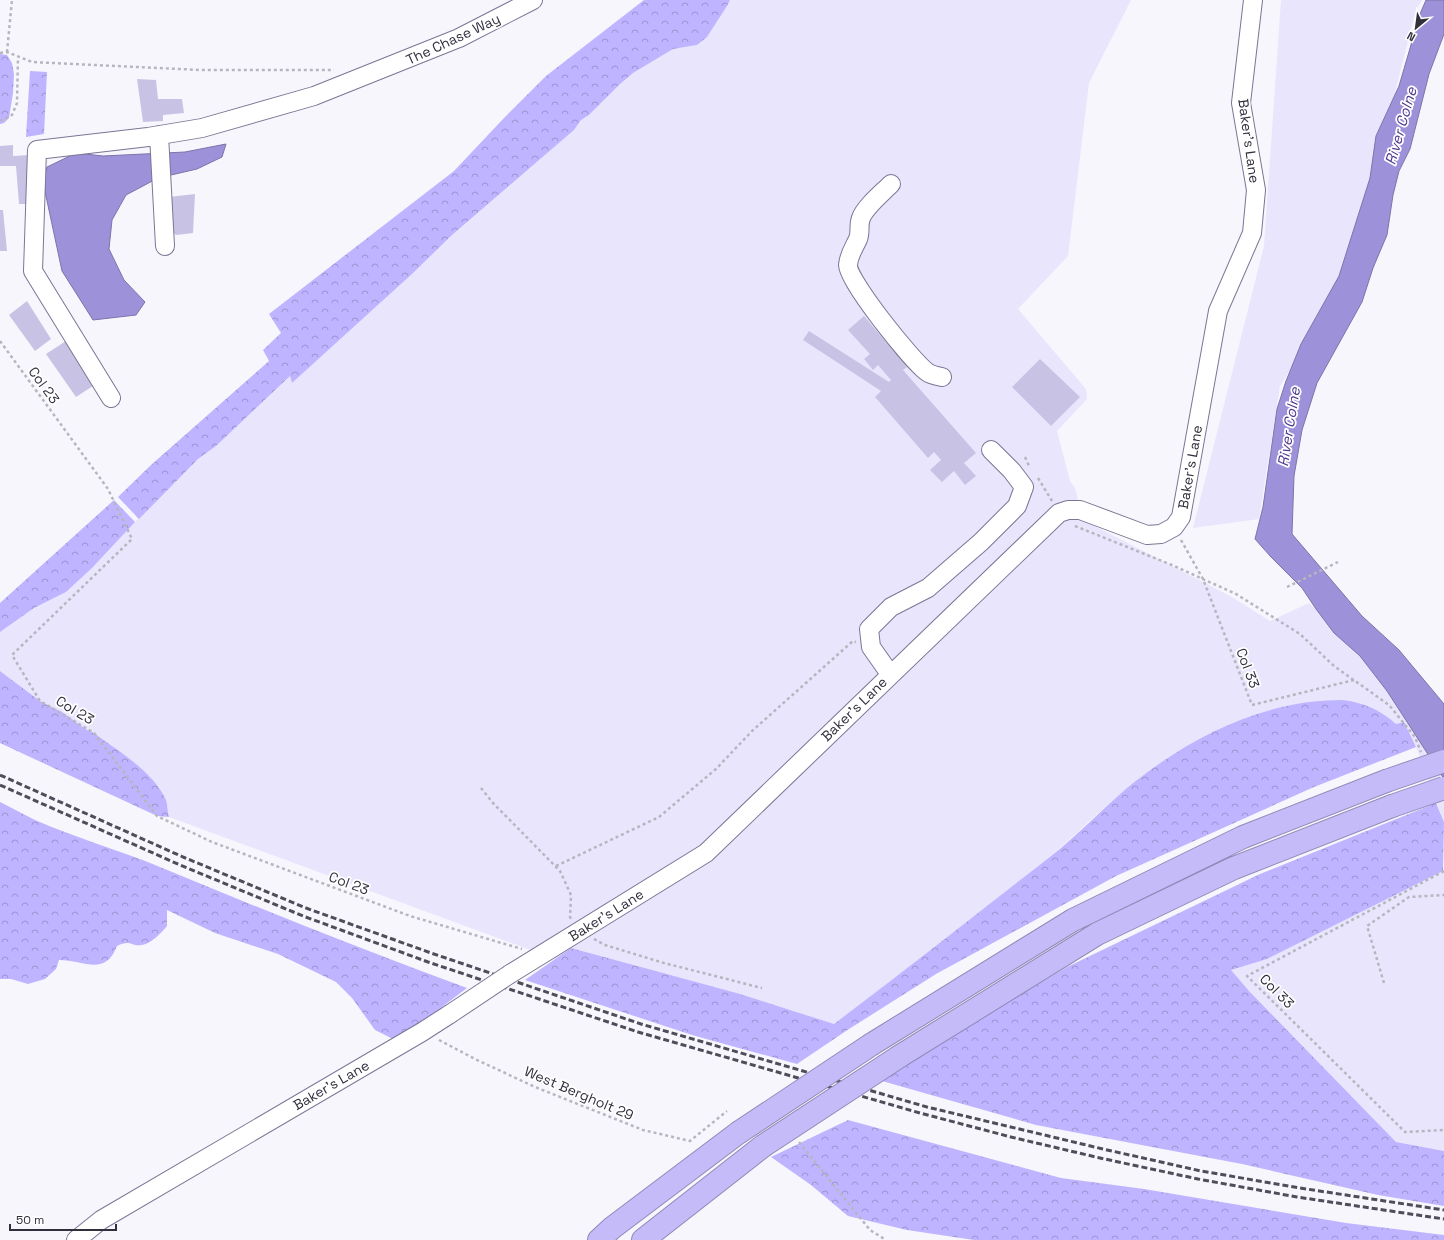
<svg xmlns="http://www.w3.org/2000/svg" width="1444" height="1240" viewBox="0 0 1444 1240" font-family="'Space Grotesk',sans-serif">
	<style>
		.green { fill: #e8e5fd }
		.forest { fill: url(#forest-crowns) }
		.water { fill: #9d91d9; stroke: #7d74aa }
		.building { fill: #c8c3e5 }
		.lines { fill: none; stroke-linecap: round; stroke-linejoin: round }
		.minor-casing { stroke: #7a7694; stroke-width: 20 }
		.highway-casing { stroke: #918ab6; stroke-width: 24 }
		.path { stroke: #b7b6bf; stroke-width: 2.5; stroke-dasharray: 3 3; stroke-linecap: butt }
		.minor { stroke: #fff; stroke-width: 18 }
		.highway { stroke: #c4bbf8; stroke-width: 22 }
		.rail { stroke: #4f4d59; stroke-width: 3; stroke-dasharray: 6 3; stroke-linecap: butt }
		.minor-bridge-casing { stroke: #7a7694; stroke-width: 20; stroke-linecap: butt }
		.highway-bridge-casing { stroke: #918ab6; stroke-width: 24; stroke-linecap: butt }
		.minor-bridge { stroke: #fff; stroke-width: 18 }
		.highway-bridge { stroke: #c4bbf8; stroke-width: 22 }
		.labels { text-anchor: middle; stroke-width: 3.5; stroke-linejoin: round; paint-order: stroke }
		.street-label { font-size: 14px; fill: #312f3c; stroke: #fff }
		.water-label { font-size: 15px; font-style: italic; fill: #4e388d; stroke: #fff }
	</style>
	<defs>
		<pattern id="forest-crowns" width="20" height="18" patternUnits="userSpaceOnUse"><rect width="20" height="18" fill="#bfb4ff"/><path d="M2 6a3 3 0 1 1 6 0M12 15a3 3 0 1 1 6 0" fill="none" stroke="#9c93d0"/></pattern>
	</defs>
	<rect width="100%" height="100%" fill="#f7f6fd"/>
	<!-- green -->
	<path class="green" d="M730,0H1131L1089,83L1068,256L1018,309L1086,389L1087,399L1057,431L1070,481L1075,488L1083,520L1232,597L1270,621L1309,603L1410,695L1444,739V822L1416,747L1404,722L1396,724C1374,703 1346,700 1317,702C1247,707 1180,744 1126,789C1096,814 1068,842 1037,867C970,920 902,972 834,1025L791,1010L571,948L555,959L169,817C167,811 168,806 166,800C153,771 118,751 94,733L87,730L62,712L40,701L0,671V632L34,608L66,592L92,568L135,522L198,459L216,446L290,376L292,383L412,274L452,235L574,130L581,120L589,115L620,84L633,73L673,49L697,45L707,37L727,6Z
		M1281,0H1422L1415,13L1350,272L1280,386L1259,519L1193,528L1264,246Z
		M1444,869V1151L1396,1142L1249,991L1230,970L1267,959L1443,871Z"/>
	<!-- forest -->
	<path class="forest" d="M644,0H730L727,6L707,37L697,45L673,49L633,73L620,84L589,115L581,120L574,130L452,235L412,274L292,383L290,376L216,446L198,459L139,519L118,497L151,465L269,361L263,350L281,333L269,314L454,171L504,118L546,76Z
		M0,54L7,55L12,63L14,74L13,93L9,118L4,123L0,124Z
		M30,71L47,72L44,134L26,137Z
		M114,500L135,522L92,568L66,592L34,608L0,632V603Z
		M0,671L40,701L62,712L87,730L94,733C118,751 153,771 166,800C168,806 167,811 169,817L157,816L0,743Z
		M1342,700C1362,702 1381,710 1396,724L1404,722L1416,747L1314,787L1116,876L936,974L849,1029L797,1064L692,1035L525,980L571,948L740,994L834,1024C907,969 979,912 1051,856C1078,835 1101,810 1127,788C1188,738 1262,700 1342,700Z
		M0,802C12,808 23,814 35,820C76,838 119,850 160,867C261,909 363,950 467,988L397,1041L375,1030L352,998L336,982L278,954L215,933L167,910V926C161,933 152,943 142,945C131,947 131,939 117,946C105,977 84,960 59,960L56,969L45,979L28,984L11,979H0Z
		M1436,803L1444,822L1443,871L1267,959L1231,970L1249,991L1396,1142L1444,1151V1206L1378,1195L1242,1164L1036,1125L882,1081L920,1054L1067,967L1260,874Z
		M848,1120L1061,1178L1144,1189L1346,1223L1444,1235V1240H974L907,1230L848,1216L811,1185L771,1157Z"/>
	<!-- water -->
	<path class="water" d="M1426,0H1444V34L1429,74L1410,149L1399,171L1393,195L1387,235L1373,268L1362,302L1317,383L1302,430L1294,476L1292,534L1362,616L1399,650L1444,704V779L1387,691L1360,656L1334,633L1316,609L1302,588L1271,557L1255,539L1263,507L1277,409L1286,381L1301,344L1339,276L1370,178L1376,136L1399,86L1420,14Z
		M226,144L222,157L197,169L158,178L126,195L112,220L109,249L124,280L145,302L136,315L93,320L62,271L43,182L47,167L76,153L103,156L185,152Z"/>
	<!-- building -->
	<path class="building" d="M137,79L156,80L158,99H182L184,113L163,115V121L143,122Z
		M13,145V156L29,155V204H19L16,166H0V146Z
		M195,194L193,233L176,235L172,232L169,197Z
		M0,210H3L7,251H0Z
		M27,301L51,339L35,351L9,315Z
		M864,316L896,354L901,350L906,356L902,360L907,367L903,370L976,453L964,463L976,476L965,485L954,471L942,482L930,470L941,460L934,452L928,458L875,397L881,391L803,340L809,331L889,382L891,380L878,365L873,370L864,359L870,354L848,330Z
		M66,341L93,386L76,397L46,354Z
		M1040,359L1080,397L1051,426L1012,387Z"/>
	<g class="lines">
		<defs>
			<path id="minor" d="M159,135L165,246
				M891,184C882,193 865,207 861,218C858,225 861,232 858,239C854,248 849,254 848,265C847,280 912,361 927,372C931,375 937,376 942,377
				M111,398L33,271L37,150L148,137L202,128L314,96L459,38L533,0
				M890,674L871,647L869,629L891,607L928,588L981,542L1017,506L1024,487L1012,471L991,450
				M510,974L706,853L1059,513L1068,510H1080L1147,535L1161,534L1174,527L1181,517L1218,311L1252,233L1256,190L1241,103L1253,0
				M76,1240L101,1220L422,1032L450,1014"/>
			<path id="highway" d="M872,1044L1073,920L1243,837L1386,781
				M900,1056L1097,934L1234,868L1392,806
				M599,1240L612,1228L738,1133
				M643,1240L763,1146"/>
		</defs>
		<!-- minor casing -->
		<use href="#minor" class="minor-casing"/>
		<!-- highway casing -->
		<use href="#highway" class="highway-casing"/>
		<!-- path -->
		<path class="path" d="M7,52L12,0
			M0,53L7,52L32,62L200,70H334
			M0,121L12,115L17,103L18,57
			M0,341L108,489L132,539L12,655L40,701L94,733L157,816L212,842L410,916L522,949
			M1025,457L1030,468
			M1038,478L1052,501
			M1075,526L1172,565L1236,594L1300,634L1334,666L1389,705L1415,737L1421,752
			M1181,540L1203,579L1252,705L1354,680
			M1287,587L1338,562
			M481,788L493,803L560,871L571,895L570,917L571,919
			M556,866L659,817L716,769L752,731L853,641L856,642
			M1444,871L1247,976L1405,1132L1444,1130
			M594,939L605,945L664,963L762,988
			M1384,983L1367,926L1409,897L1444,895
			M439,1040L475,1059L535,1087L643,1130L690,1141L727,1111
			M799,1142L870,1230L886,1240"/>
		<!-- minor -->
		<use href="#minor" class="minor"/>
		<!-- highway -->
		<use href="#highway" class="highway"/>
		<!-- rail -->
		<path class="rail" d="M0,775L183,857L306,908L431,953L641,1024L927,1107L1103,1149L1201,1171L1300,1188L1444,1210
			M0,785L180,865L303,916L428,962L638,1032L920,1113L1011,1137L1100,1158L1198,1179L1297,1197L1444,1219"/>
		<defs>
			<path id="minor-bridge" d="M450,1014L510,974"/>
			<path id="highway-bridge" d="M1386,781L1444,761
				M1392,806L1444,788
				M738,1133L872,1044
				M763,1146L900,1056"/>
		</defs>
		<!-- minor-bridge casing -->
		<use href="#minor-bridge" class="minor-bridge-casing"/>
		<!-- highway-bridge casing -->
		<use href="#highway-bridge" class="highway-bridge-casing"/>
		<!-- minor-bridge -->
		<use href="#minor-bridge" class="minor-bridge"/>
		<!-- highway-bridge -->
		<use href="#highway-bridge" class="highway-bridge"/>
	</g>
	<g class="labels">
		<!-- street labels -->
		<g class="street-label">
			<text transform="translate(453 39) rotate(-25)" y="5">The Chase Way</text>
			<text transform="translate(1249 141) rotate(82)" y="5">Baker's Lane</text>
			<text transform="translate(44 385) rotate(54)" y="5">Col 23</text>
			<text transform="translate(1190 467) rotate(-80)" y="5">Baker's Lane</text>
			<text transform="translate(1248 668) rotate(69)" y="5">Col 33</text>
			<text transform="translate(854 709) rotate(-44)" y="5">Baker's Lane</text>
			<text transform="translate(75 710) rotate(31)" y="5">Col 23</text>
			<text transform="translate(349 883) rotate(20)" y="5">Col 23</text>
			<text transform="translate(606 915) rotate(-32)" y="5">Baker's Lane</text>
			<text transform="translate(1277 991) rotate(45)" y="5">Col 33</text>
			<text transform="translate(331 1085) rotate(-30)" y="5">Baker's Lane</text>
			<text transform="translate(579 1093) rotate(23)" y="5">West Bergholt 29</text>
		</g>
		<!-- water labels -->
		<g class="water-label">
			<text transform="translate(1401 126) rotate(-74)" y="5">River Colne</text>
			<text transform="translate(1289 427) rotate(-81)" y="5">River Colne</text>
		</g>
	</g>
	<!-- north arrow -->
	<g transform="translate(1416 28) rotate(209)" stroke="#ffffff" stroke-width="3" paint-order="stroke">
	<path d="M0-3L7 15L0 10L-7 15Z" fill="#312f3c"/>
	<text y="-6" font-size="11" font-weight="bold" text-anchor="middle" fill="#312f3c">N</text>
	</g>
	<!-- scale -->
	<path d="M10 1224v6h106v-6" fill="none" stroke="#312f3c" stroke-width="2"/>
	<text x="16" y="1224" font-size="12" fill="#312f3c" stroke="#ffffff" stroke-width="3" paint-order="stroke">50 m</text>
</svg>
